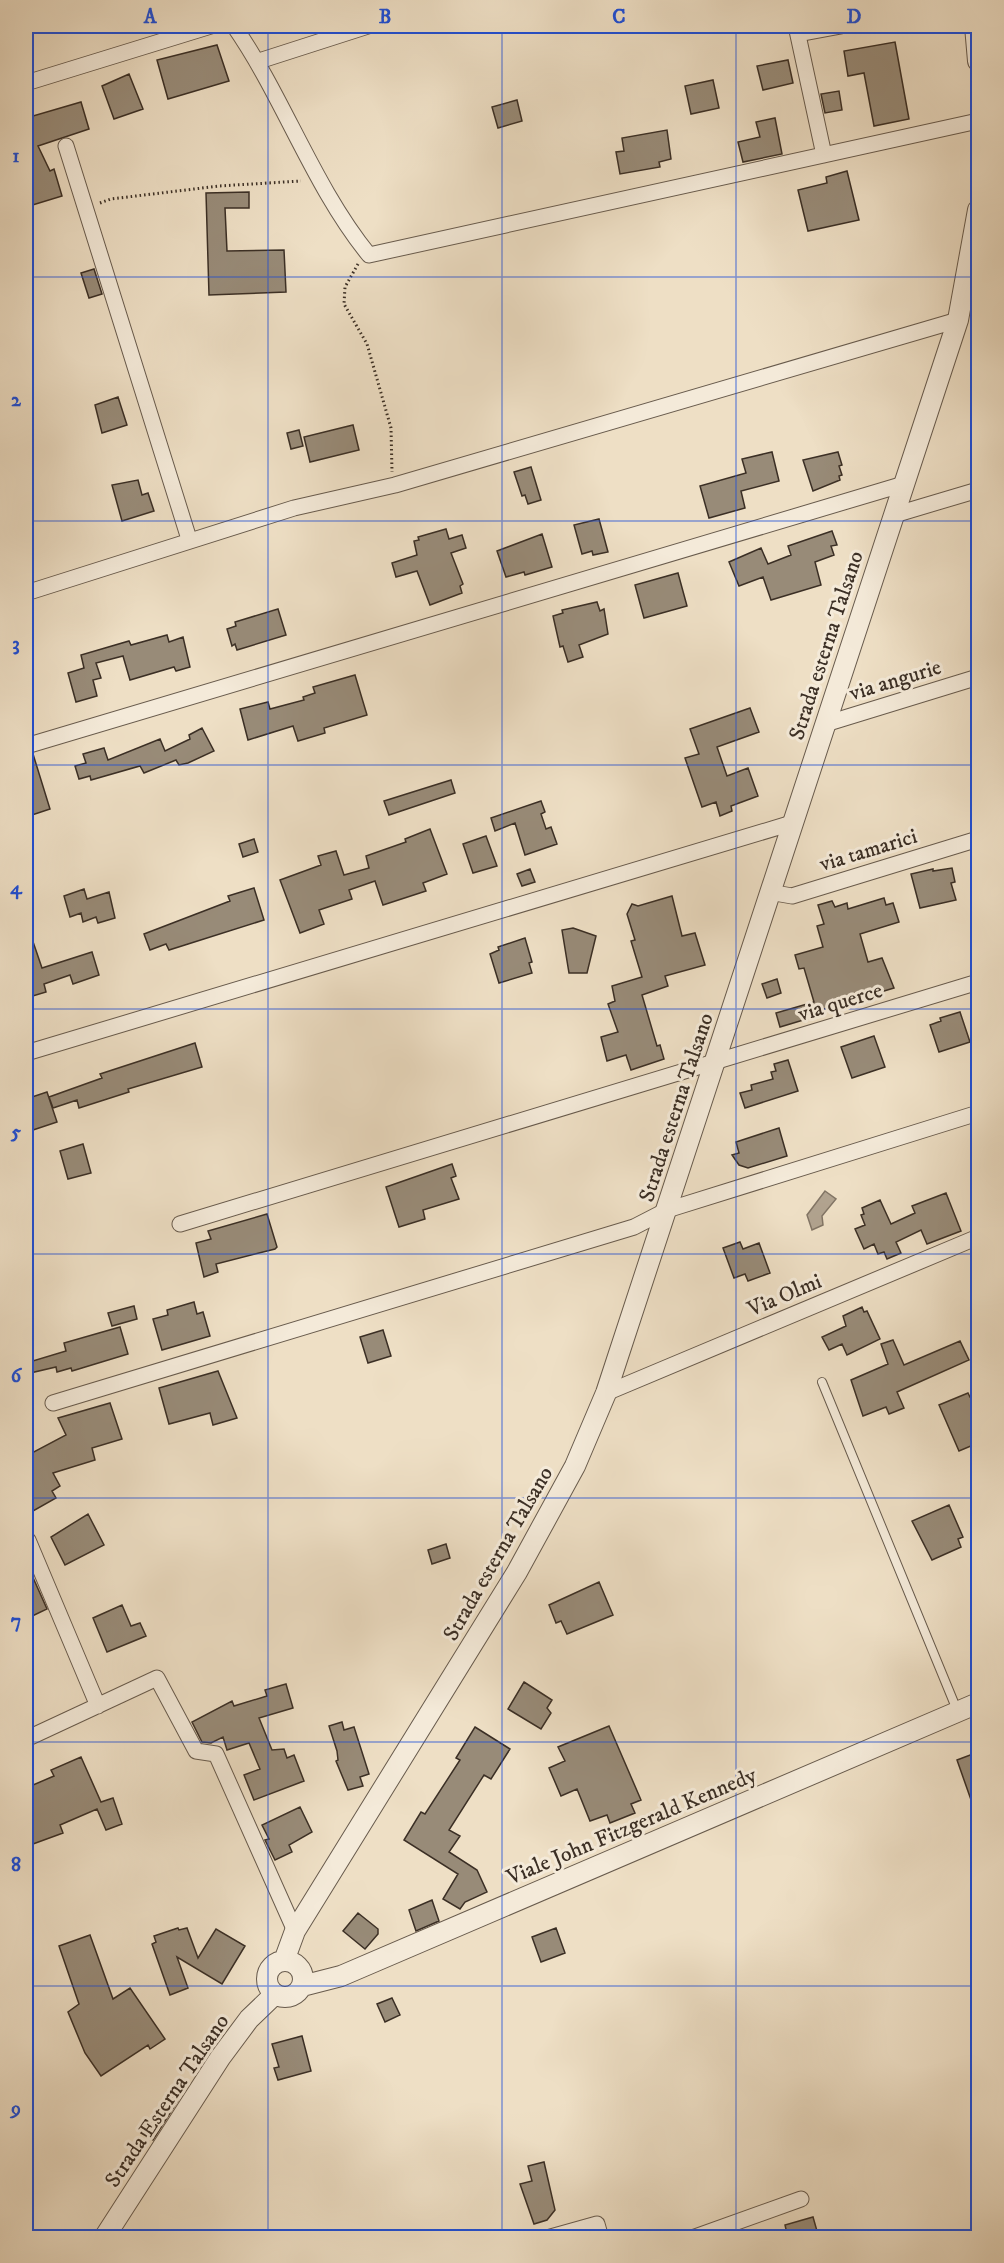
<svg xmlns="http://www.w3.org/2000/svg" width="1004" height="2263" viewBox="0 0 1004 2263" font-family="'IM FELL DW Pica',serif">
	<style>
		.water { fill: #b1a38f; stroke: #827565; stroke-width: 1.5 }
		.building { fill: #988b78; stroke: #3b2f25; stroke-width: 1.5 }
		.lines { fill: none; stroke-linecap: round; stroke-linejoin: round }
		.service-casing { stroke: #685b4d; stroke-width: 10 }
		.minor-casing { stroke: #685b4d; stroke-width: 17 }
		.tertiary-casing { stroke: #685b4d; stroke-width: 22 }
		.path { stroke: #3b2f25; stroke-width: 3; stroke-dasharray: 1.5 3; stroke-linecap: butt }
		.service { stroke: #f4ead9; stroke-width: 8 }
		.minor { stroke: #f4ead9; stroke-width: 15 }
		.tertiary { stroke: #f4ead9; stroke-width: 20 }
		.grid { fill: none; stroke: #1d4ed8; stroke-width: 1.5; stroke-opacity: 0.55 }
		.labels { text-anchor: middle; stroke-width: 6; stroke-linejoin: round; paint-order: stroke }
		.street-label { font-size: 22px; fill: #3b2f25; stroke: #f4ead9 }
		.neatline { fill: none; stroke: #1d4ed8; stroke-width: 2 }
		.grid-label { font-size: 20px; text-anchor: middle; font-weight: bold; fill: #1d4ed8 }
	</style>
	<rect width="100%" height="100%" fill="#eedfc5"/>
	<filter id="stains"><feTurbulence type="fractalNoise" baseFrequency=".00333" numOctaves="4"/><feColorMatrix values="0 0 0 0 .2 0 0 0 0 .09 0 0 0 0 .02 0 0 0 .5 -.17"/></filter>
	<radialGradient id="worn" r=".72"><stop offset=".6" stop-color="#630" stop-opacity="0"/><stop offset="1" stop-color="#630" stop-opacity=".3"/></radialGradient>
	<!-- water -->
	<path class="water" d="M825,1191L836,1199L822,1216L823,1225L812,1230L807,1215Z"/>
	<!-- building -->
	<path class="building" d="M895,42L909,119L874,126L864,73L848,76L844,51Z
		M217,45L229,81L168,99L157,60Z
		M788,60L793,83L763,90L757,66Z
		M129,74L143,109L114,119L102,86Z
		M713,80L719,108L691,114L685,86Z
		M839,91L842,110L825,113L821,94Z
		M517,100L522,121L498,128L492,107Z
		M81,102L89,129L38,146L50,171L54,169L62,196L26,207V118Z
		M775,118L782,154L743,162L738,142L760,137L756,122Z
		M667,130L671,159L659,162L660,167L620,174L616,152L624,151L622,138Z
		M847,171L859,220L808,231L798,190L827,183L826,177Z
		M249,192V208H225L227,251L284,250L286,292L209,295L206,193Z
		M94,269L102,294L89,298L81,273Z
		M118,397L127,425L102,433L95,405Z
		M353,425L359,450L310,462L304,437Z
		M299,430L303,446L291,449L287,433Z
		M772,452L779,481L741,491L745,508L709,518L700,486L746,473L742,459Z
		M838,452L842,465L839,466L842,475L839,476L840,480L813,491L803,460Z
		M531,467L541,500L528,504L525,495L522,496L514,472Z
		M138,480L142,495L148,493L154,511L122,521L112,485Z
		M599,519L608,552L593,555L592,551L582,554L574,525Z
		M446,529L449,539L462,535L466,548L451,553L463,584L460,586L462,593L430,605L417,571L396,577L392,563L417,555L414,541L419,540L418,537Z
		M832,531L837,545L831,546L834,555L815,562L821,585L771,600L763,577L739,586L729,562L761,548L768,564L791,555L788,546Z
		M542,534L552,567L525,575L524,572L506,577L497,551Z
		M678,573L687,606L644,618L635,585Z
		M597,602L600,611L604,609L608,634L579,645L583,657L568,662L563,646L560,647L553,616L563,613L562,610Z
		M278,609L286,635L237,650L235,644L232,646L227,629L236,626L235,622Z
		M167,635L169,642L183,637L190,667L176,671L174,667L130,680L123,656L96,663L101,678L93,680L97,696L76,702L68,673L84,668L81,655L129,641L131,645Z
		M355,675L367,715L324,728L325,733L298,741L293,726L248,740L240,709L268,702L270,709L304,700L303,697L315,693L313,687Z
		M750,708L759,732L717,747L727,776L748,768L758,796L731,806L732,811L720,816L716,802L702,807L685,758L699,754L690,729Z
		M202,728L214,751L188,763L179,765L176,760L144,773L140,766L91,780L90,776L79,779L75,766L86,763L83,754L104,748L108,760L160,739L165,751L190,739L189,735Z
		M33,754L50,809L26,817V756Z
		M451,780L455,793L389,815L384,801Z
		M541,801L545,812L541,814L546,829L551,827L557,844L525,855L515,823L495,831L491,818Z
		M430,829L447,874L423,883L426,891L383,905L375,881L349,890L352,899L319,910L324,924L300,933L280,880L321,865L318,856L336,851L344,875L369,868L366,856L406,842L405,839Z
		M486,836L497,866L473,873L463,844Z
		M254,839L258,852L243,857L239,844Z
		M952,868L955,882L951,883L956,900L920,908L911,874L933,869V871Z
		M530,869L535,882L522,886L517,874Z
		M254,888L264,920L169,950L166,944L150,950L144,934L230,901L228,896Z
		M84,889L87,899L109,892L115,918L98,923L96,917L83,922L81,913L70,917L64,896Z
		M672,896L682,936L695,933L705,965L665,976L668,986L642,995L657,1046L660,1045L664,1059L631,1070L626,1055L607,1061L601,1037L618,1032L608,1004L615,1001L612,986L642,977L631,941L635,940L627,914L632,904L638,906Z
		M884,898L886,905L893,903L899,922L860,934L868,962L882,958L894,988L818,1011L820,1015L780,1027L776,1013L814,1002L804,968L799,969L795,955L823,947L817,926L824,924L818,905L832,901L835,907L847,903L848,909Z
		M573,928L596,936L587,973H569L562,930Z
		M29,930L42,968L92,952L99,975L73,984L70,975L44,984L46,992L26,998V931Z
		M525,938L532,962L529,963L532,973L499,983L490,954L499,950L498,947Z
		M777,979L781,993L767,998L762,984Z
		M960,1012L970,1042L939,1052L930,1025L941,1021L940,1018Z
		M874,1036L885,1067L852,1078L841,1047Z
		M195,1043L202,1067L128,1089L129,1092L79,1108L77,1100L53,1108L49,1097L102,1078L100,1074Z
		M788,1060L798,1091L745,1108L740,1093L752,1090L751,1085L773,1079L771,1072L776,1071L774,1064Z
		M47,1092L57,1122L30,1131L26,1118V1099Z
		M779,1128L787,1156L748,1168L739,1165L732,1155L739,1153L736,1142Z
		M83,1144L91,1173L68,1179L60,1151Z
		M452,1164L456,1176L451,1178L459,1199L423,1210L425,1219L399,1227L386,1187Z
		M946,1193L961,1231L927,1244L921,1230L896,1242L901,1253L887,1259L884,1252L878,1254L874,1244L864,1249L855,1229L865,1225L861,1215L864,1214L862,1208L880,1200L891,1224L915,1213L912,1206Z
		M267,1214L277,1247L275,1249L216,1264L218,1272L204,1277L196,1243L211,1239L208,1231Z
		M740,1242L743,1249L759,1243L770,1273L748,1281L745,1274L734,1278L723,1248Z
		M194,1302L197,1314L203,1312L210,1336L162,1350L153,1319L168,1315L167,1310Z
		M134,1306L137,1319L112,1326L108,1313Z
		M862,1307L864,1312L867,1311L880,1339L847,1355L842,1344L829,1350L822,1337L846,1326L843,1316Z
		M120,1327L128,1354L72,1371L71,1368L57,1372L56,1367L26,1374V1363L66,1351L64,1343Z
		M383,1330L391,1356L368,1363L360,1337Z
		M893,1340L904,1365L960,1341L969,1360L897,1392L904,1408L889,1414L886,1407L863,1416L851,1380L888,1364L881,1344Z
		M218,1371L237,1418L213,1425L210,1413L169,1424L159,1388Z
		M968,1393L970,1397L978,1394V1443L959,1451L939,1405Z
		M110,1403L122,1439L92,1448L95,1460L53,1473L60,1486L52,1491L56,1498L26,1515V1474L31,1471L26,1456L66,1435L58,1418Z
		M949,1505L963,1537L958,1539L961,1547L932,1560L912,1521Z
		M88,1514L104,1545L65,1565L51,1537Z
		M446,1544L450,1558L432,1564L428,1550Z
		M26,1562L47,1609L26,1619Z
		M599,1582L613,1615L567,1634L561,1621L556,1623L549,1605Z
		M122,1605L131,1626L140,1623L146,1636L107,1652L93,1618Z
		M524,1682L552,1700L547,1708L551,1713L541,1729L508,1709Z
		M286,1684L293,1708L259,1718L272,1750L284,1749L287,1758L294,1755L304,1781L254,1800L244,1775L260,1769L249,1743L227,1750L223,1737L211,1743L202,1742L192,1722L232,1701L234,1706L267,1696L265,1690Z
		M342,1722L344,1730L354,1727L369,1774L360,1777L363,1786L348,1790L336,1761L338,1760L337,1751L329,1726Z
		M609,1726L641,1800L631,1804L635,1813L610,1823L607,1815L590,1821L577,1789L561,1796L549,1768L565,1761L558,1747Z
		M475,1727L510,1749L491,1779L484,1775L449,1830L460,1836L449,1852L477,1870L487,1892L465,1902L460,1909L443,1899L458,1874L404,1840L421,1812L425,1814L460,1760L456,1758Z
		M978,1752V1814H976L957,1760Z
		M81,1757L101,1802L113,1798L122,1824L106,1830L97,1809L60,1825L63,1833L33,1844L26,1821V1788L54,1776L51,1770Z
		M300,1807L312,1832L289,1845L292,1852L275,1860L265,1840L269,1839L262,1825Z
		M432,1900L439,1921L416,1931L409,1910Z
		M358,1913L378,1929V1934L365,1949L343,1931Z
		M178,1928L179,1930L187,1928L198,1958L216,1929L245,1946L222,1984L177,1957L188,1988L170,1995L152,1944L156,1942L154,1936Z
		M556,1928L565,1953L541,1962L532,1937Z
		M90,1935L113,1999L130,1988L165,2039L150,2049L148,2045L101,2076L85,2053L68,2012L79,2004L59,1946Z
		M392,1998L400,2015L385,2022L377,2004Z
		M302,2036L311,2071L278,2080L274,2068L279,2067L272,2044Z
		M172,2094L179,2099L153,2140L141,2133Z
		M544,2162L555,2210L547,2220L534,2224L520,2184L532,2181L528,2166Z
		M813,2217L819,2238H788L785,2225Z"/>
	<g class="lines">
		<defs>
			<path id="service" d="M822,1382L957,1710"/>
			<path id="minor" d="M234,26C284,98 313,186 369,255L978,121
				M796,26L824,155
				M798,34L841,26
				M259,61L368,26
				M26,83L211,26
				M66,146L189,539
				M963,295L978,291
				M894,515L978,490
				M26,593L294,508L395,485L958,320
				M825,724L978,677
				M26,746L904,484
				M769,892L792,896L978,839
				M26,1053L792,823
				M180,1224L978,982
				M606,1393L978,1237
				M53,1403L634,1227L667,1210L978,1113
				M26,1541L28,1540L98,1706
				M26,1739L157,1678L196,1751L216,1754L295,1931
				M547,2238L597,2224L601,2238
				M692,2238L801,2199"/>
			<path id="tertiary" d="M975,26L978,61
				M284,1961L295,1931L517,1572L575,1466L606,1393L958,320L978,210
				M267 1979a18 18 0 1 1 36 0a18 18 0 1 1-36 0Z
				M302,1986L341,1976L978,1703
				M104,2238L220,2058L249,2019L275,1994"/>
		</defs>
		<!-- service casing -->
		<use href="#service" class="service-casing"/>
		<!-- minor casing -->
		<use href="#minor" class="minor-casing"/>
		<!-- tertiary casing -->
		<use href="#tertiary" class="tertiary-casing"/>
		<!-- path -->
		<path class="path" d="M100,203L111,199L219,186L301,181
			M358,264L345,287L344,304L367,344L391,428L392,472"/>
		<!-- service -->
		<use href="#service" class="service"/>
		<!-- minor -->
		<use href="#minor" class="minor"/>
		<!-- tertiary -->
		<use href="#tertiary" class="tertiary"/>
	</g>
	<!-- grid -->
	<path class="grid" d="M268,26V2238M502,26V2238M736,26V2238M26,277H978M26,521H978M26,765H978M26,1009H978M26,1254H978M26,1498H978M26,1742H978M26,1986H978"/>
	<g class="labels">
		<!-- street labels -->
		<g class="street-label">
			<text transform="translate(825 645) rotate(-72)" y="8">Strada esterna Talsano</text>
			<text transform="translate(895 679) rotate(-17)" y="8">via angurie</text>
			<text transform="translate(868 849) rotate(-17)" y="8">via tamarici</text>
			<text transform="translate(840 1001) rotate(-17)" y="8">via querce</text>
			<text transform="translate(675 1107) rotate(-72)" y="8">Strada esterna Talsano</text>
			<text transform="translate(784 1294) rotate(-23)" y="8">Via Olmi</text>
			<text transform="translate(497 1553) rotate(-60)" y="8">Strada esterna Talsano</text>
			<text transform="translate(631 1825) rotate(-23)" y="8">Viale John Fitzgerald Kennedy</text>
			<text transform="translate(166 2100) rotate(-56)" y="8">Strada Esterna Talsano</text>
		</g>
	</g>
	<!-- margin -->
	<rect width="1004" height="2263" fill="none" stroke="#eedfc5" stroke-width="66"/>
	<rect x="33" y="33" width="938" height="2197" class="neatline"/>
	<g class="grid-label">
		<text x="150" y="23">A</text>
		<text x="385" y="23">B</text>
		<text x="619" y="23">C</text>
		<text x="854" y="23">D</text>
		<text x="16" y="162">1</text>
		<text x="16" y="406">2</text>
		<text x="16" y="650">3</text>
		<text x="16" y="894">4</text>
		<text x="16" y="1138">5</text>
		<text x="16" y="1382">6</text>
		<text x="16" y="1627">7</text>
		<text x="16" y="1871">8</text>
		<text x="16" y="2115">9</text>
	</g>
	<rect width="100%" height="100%" filter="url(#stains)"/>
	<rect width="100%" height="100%" fill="url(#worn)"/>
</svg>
